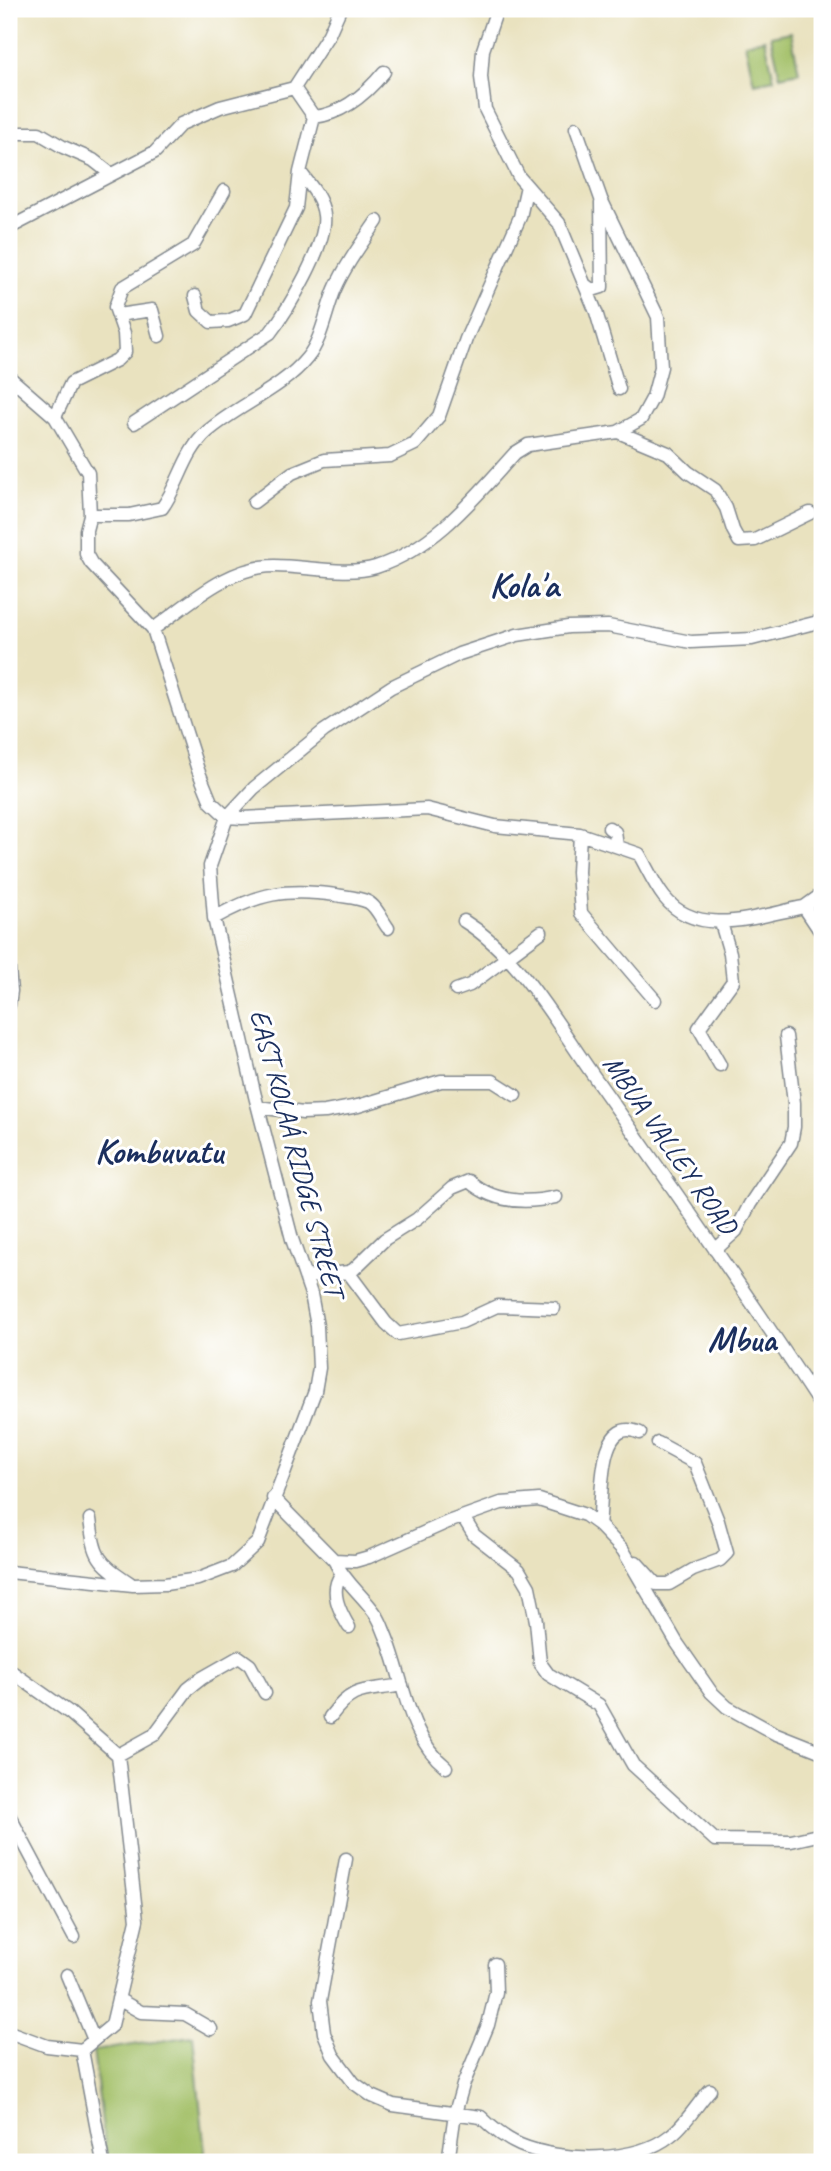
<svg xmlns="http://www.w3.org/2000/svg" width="831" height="2171" viewBox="0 0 831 2171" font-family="Caveat,sans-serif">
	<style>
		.green { fill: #a3c067; stroke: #5f7862; stroke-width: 2 }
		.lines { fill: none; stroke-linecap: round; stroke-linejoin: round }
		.minor-casing { stroke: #82888e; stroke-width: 15 }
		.minor { stroke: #fff; stroke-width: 12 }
		.labels { text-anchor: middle; stroke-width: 6; stroke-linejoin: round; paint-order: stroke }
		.street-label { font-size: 28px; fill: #1b2f5e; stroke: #fff }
		.district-label { font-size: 35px; font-weight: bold; fill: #1b2f5e; stroke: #fff }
	</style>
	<rect width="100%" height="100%" fill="#fff"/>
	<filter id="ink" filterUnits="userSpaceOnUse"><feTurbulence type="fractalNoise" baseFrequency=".0143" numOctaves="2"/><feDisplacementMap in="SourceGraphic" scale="14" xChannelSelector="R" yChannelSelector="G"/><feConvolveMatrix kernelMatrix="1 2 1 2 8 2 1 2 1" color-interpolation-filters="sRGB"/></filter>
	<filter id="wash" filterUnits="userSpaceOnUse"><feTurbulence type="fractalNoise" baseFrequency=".00686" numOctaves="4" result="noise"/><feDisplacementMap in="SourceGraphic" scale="28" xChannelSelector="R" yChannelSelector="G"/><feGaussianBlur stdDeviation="1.57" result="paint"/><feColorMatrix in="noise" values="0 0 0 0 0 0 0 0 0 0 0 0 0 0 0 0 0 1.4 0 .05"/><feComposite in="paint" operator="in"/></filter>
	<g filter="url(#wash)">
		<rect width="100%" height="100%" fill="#e9e2bf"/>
		<!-- green -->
		<path class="green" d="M791,32L799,72L780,76L771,36Z
			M765,39L774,79L754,83L745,43Z
			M193,2036L206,2162H107L93,2051Z"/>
	</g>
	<g filter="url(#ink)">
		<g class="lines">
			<defs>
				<path id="minor" d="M497,9L483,50L481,77L485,109L519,177L559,223L596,312L619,389
					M314,117C342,114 366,94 384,72
					M13,133H39L63,147L93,160L111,174
					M9,228L155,152L181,124L220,107L294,88L329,34L340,9
					M584,284L592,290L602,287L601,203
					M195,296L199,311L211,322L228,321L245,314L296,208L300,172
					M118,315L152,310L159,336
					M9,377L55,417L88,473L90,515L86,530V554L91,563L153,629L198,770L211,802L227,817
					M55,417L71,383L117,360L125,352L124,333L115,307L122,288L193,245L224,191
					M134,423L270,333C288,310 328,243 324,215C322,198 310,185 300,172L314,117L294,88
					M618,432L668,453L688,472L715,490L726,508L733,530L739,541L755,540L810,513
					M254,502L292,473L324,460L390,456L415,444L439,416L466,339L520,217L527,186
					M90,515H129L162,508C180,483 184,452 208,431C238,405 282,389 307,358C322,340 326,310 335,289C346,264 362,243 377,221
					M153,629C189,604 228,566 275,566C305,566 347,576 376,567C436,547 474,498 515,453L528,445L618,432L641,419L653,397L661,367L658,317L601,199L576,128
					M227,817L242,818L427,809L495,826L580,834L639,854C647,868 654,884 664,897C698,940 760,915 804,907L822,934
					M609,828L615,832L617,846
					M580,834L578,872L581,913L655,1000
					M804,907L822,894
					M214,918C259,893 285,888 336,895C346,897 358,897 368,902C376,906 382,920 388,928
					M464,921C519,955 556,1023 593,1075C671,1185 748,1295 822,1408
					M9,969L11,991L9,1005
					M456,990L470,985L541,932
					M720,1065L699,1028L733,981L730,953L721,923
					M258,1107L303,1113L325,1112L358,1106L441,1081H493L515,1095
					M715,1250L736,1231L750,1204L791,1143L794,1127V1103L786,1036
					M348,1272L353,1270L385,1239L417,1219L452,1188L469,1181C494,1203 525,1204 556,1197
					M305,1277L348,1272L386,1323L398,1334L462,1322L497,1306L554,1308
					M273,1498L334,1560L355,1561L369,1557L448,1522L501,1503L539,1500L585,1515L599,1525L623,1550L677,1643L711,1692L727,1707L774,1733L822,1752
					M463,1517L474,1535L519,1570L529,1587L536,1621L540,1663L548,1674L599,1705L633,1765L715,1840L791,1841L822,1834
					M90,1519C95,1558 97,1561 130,1583
					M599,1525C603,1500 596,1413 640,1433
					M334,1560C345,1583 364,1596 377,1616C381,1622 383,1629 386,1636C404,1679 407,1736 446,1767
					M636,1562L656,1584H669L693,1570L720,1560L727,1553L718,1521L695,1463L658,1443
					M9,1572L133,1585L165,1584L198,1579L232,1566L258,1542L315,1391L319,1368L317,1326L311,1294L292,1239L255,1096L214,918L210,866L227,817L254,788L324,731L391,687L459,654L517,635L568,627L608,626L691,642L752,639L822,621
					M341,1575C329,1591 340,1612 349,1627
					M9,1670L70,1713L118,1755L137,1920L112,2025L82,2050
					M330,1717C354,1684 366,1692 402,1685
					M118,1755L154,1735L188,1689L202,1678L239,1657L250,1665L265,1693
					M9,1815L74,1937
					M346,1859L320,2001L324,2033L333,2055L354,2083L372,2096L393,2105L481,2117C492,2128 506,2139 520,2145C561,2162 635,2164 671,2135C686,2124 697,2104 710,2090
					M67,1975L94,2040
					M118,1999L141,2012L185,2014L211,2029
					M9,2032L47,2046L82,2050
					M82,2050L103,2162
					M448,2162L455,2113L463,2085L488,2025L496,1992L495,1964"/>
			</defs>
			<!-- minor casing -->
			<use href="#minor" class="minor-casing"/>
			<!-- minor -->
			<use href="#minor" class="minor"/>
		</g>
	</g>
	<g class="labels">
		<!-- street labels -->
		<g class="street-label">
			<text transform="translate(671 1144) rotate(55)" y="10">MBUA VALLEY ROAD</text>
			<text transform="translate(298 1153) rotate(75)" y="10">EAST KOLAÁ RIDGE STREET</text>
		</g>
		<!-- district labels -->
		<g class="district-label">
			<text x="524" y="597">Kola'a</text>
			<text x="159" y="1163">Kombuvatu</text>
			<text x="742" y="1351">Mbua</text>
		</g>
	</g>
	<!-- margin -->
	<rect width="831" height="2171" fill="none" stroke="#fff" stroke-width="35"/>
</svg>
